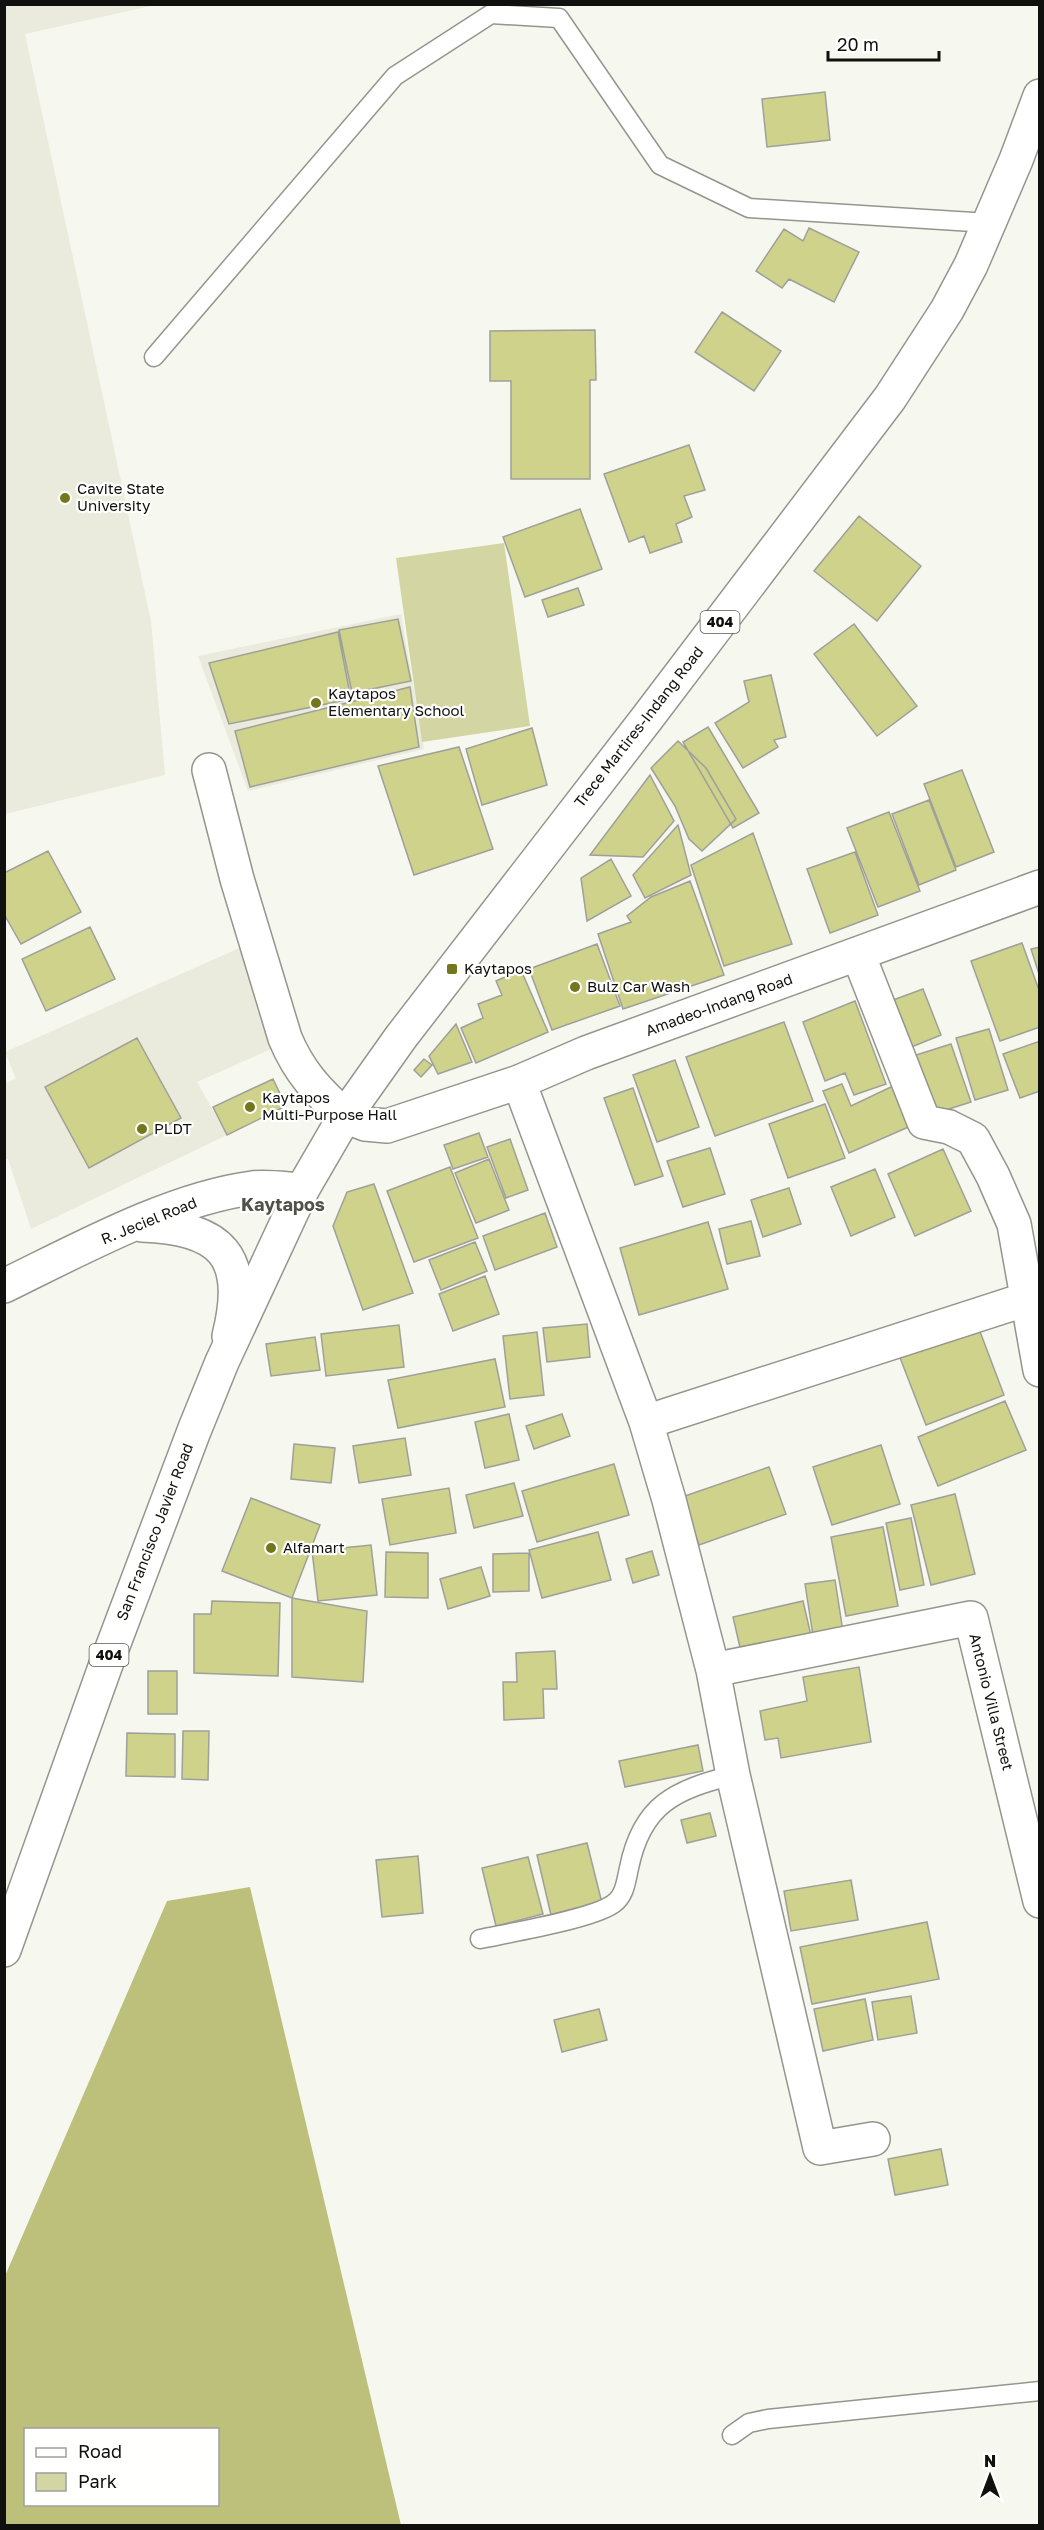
<svg xmlns="http://www.w3.org/2000/svg" width="1044" height="2530" viewBox="0 0 1044 2530" font-family="'Golos Text',sans-serif">
	<style>
		.built { fill: #eaebdc }
		.green { fill: #d3d6a2 }
		.forest { fill: #bcc07a; fill-rule: evenodd }
		.building { fill: #ced28b; stroke: #9fa099; stroke-width: 1.5 }
		.lines { fill: none; stroke-linecap: round; stroke-linejoin: round }
		.lane-casing { stroke: #95958e; stroke-width: 21 }
		.street-casing { stroke: #95958e; stroke-width: 36 }
		.secondary-casing { stroke: #95958e; stroke-width: 36 }
		.primary-casing { stroke: #95958e; stroke-width: 36 }
		.lane { stroke: #fff; stroke-width: 18 }
		.street { stroke: #fff; stroke-width: 33 }
		.secondary { stroke: #fff; stroke-width: 33 }
		.primary { stroke: #fff; stroke-width: 33 }
		.poi-dot { fill: #74761d; stroke: #fffffe; stroke-width: 2 }
		.labels { text-anchor: middle; stroke-width: 4.5; stroke-linejoin: round; paint-order: stroke }
		.shield { fill: #fffffe; stroke: #585856; stroke-width: 1.5 }
		.shield-label { font-size: 14px; font-weight: bold; fill: #10100e }
		.poi-label { font-size: 15px; fill: #10100e; stroke: #fffffe; text-anchor: start }
		.street-label { font-size: 15px; fill: #10100e; stroke: #fffffe }
		.quarter-label { font-size: 18px; font-weight: bold; fill: #51514b; stroke: #fffffe }
	</style>
	<rect width="100%" height="100%" fill="#f6f7ef"/>
	<!-- built -->
	<path class="built" d="M4,5H155L25,34L151,621L165,775L5,814Z
		M401,614L424,749L248,791L198,656Z
		M244,946L271,1049L197,1082L227,1135L31,1229L8,1159H5V1083L16,1079L5,1052Z"/>
	<!-- green -->
	<path class="green" d="M504,543L530,726L422,742L396,558Z"/>
	<!-- forest -->
	<path class="forest" d="M250,1887L401,2525H5V2276L167,1901ZM26,2430H218V2504H26Z"/>
	<!-- building -->
	<path class="building" d="M825,92L830,140L767,147L762,99Z
		M809,228L859,252L834,302L789,279L782,288L756,271L784,229L803,241Z
		M722,312L781,351L754,391L695,352Z
		M595,330L596,380H590V479H511V381H490V331Z
		M689,445L705,490L684,496L692,517L676,524L682,542L650,553L644,536L629,542L604,474Z
		M580,509L602,569L525,597L503,537Z
		M859,516L921,566L877,621L814,571Z
		M578,588L584,605L548,617L542,600Z
		M398,619L411,681L352,693L339,630Z
		M854,624L917,706L877,736L814,654Z
		M338,632L351,699L229,724L209,663Z
		M771,675L786,737L774,740L778,747L743,768L715,723L749,702L744,681Z
		M410,687L419,747L250,787L235,731Z
		M708,727L759,813L733,828L683,742Z
		M532,728L547,785L482,805L466,749Z
		M678,741L706,768L736,819L702,851L689,839L675,806L651,768Z
		M459,747L493,849L414,875L378,766Z
		M962,770L994,852L956,867L924,784Z
		M650,775L674,821L643,857L590,855Z
		M929,800L956,870L919,885L892,814Z
		M889,812L920,891L878,907L847,828Z
		M678,825L691,875L645,898L633,875Z
		M753,833L792,944L724,966L691,865Z
		M48,851L81,912L21,944L4,914V873Z
		M855,852L878,915L830,933L807,869Z
		M611,859L631,896L587,921L581,878Z
		M690,881L724,975L623,1009L598,934L631,922L627,916L651,897Z
		M90,927L115,979L46,1011L22,959Z
		M1022,943L1040,993V1027L1000,1041L971,961Z
		M597,944L620,1006L552,1030L529,969Z
		M1040,947V977L1031,949Z
		M521,970L548,1032L476,1063L461,1028L483,1018L478,1004L502,995L496,981Z
		M923,989L941,1035L904,1050L885,1003Z
		M855,1001L886,1084L854,1095L845,1073L825,1081L803,1022Z
		M784,1022L813,1101L715,1136L686,1057Z
		M456,1024L472,1062L438,1074L429,1056Z
		M989,1029L1008,1090L975,1100L956,1038Z
		M137,1038L181,1118L89,1168L45,1087Z
		M1040,1041V1091L1020,1098L1003,1054Z
		M951,1044L971,1102L933,1114L913,1056Z
		M424,1059L432,1065L421,1077L414,1070Z
		M675,1060L699,1127L657,1142L633,1075Z
		M273,1079L286,1106L227,1135L213,1107Z
		M842,1084L851,1106L895,1085L913,1125L849,1153L823,1091Z
		M633,1088L663,1176L635,1185L604,1098Z
		M825,1104L845,1158L788,1178L769,1124Z
		M479,1133L488,1157L453,1169L444,1145Z
		M510,1139L528,1190L506,1198L487,1147Z
		M710,1148L725,1194L683,1207L667,1161Z
		M943,1149L971,1211L915,1236L888,1174Z
		M489,1159L509,1210L476,1223L455,1173Z
		M450,1167L478,1238L414,1262L387,1191Z
		M875,1169L895,1217L851,1236L831,1187Z
		M374,1184L413,1293L363,1310L333,1226L347,1192Z
		M789,1188L801,1224L763,1237L751,1200Z
		M545,1213L557,1247L495,1270L483,1236Z
		M751,1221L760,1256L727,1264L719,1229Z
		M708,1222L728,1289L639,1315L620,1248Z
		M475,1242L487,1271L441,1290L429,1260Z
		M485,1276L499,1314L453,1331L439,1294Z
		M976,1321L1004,1395L926,1425L897,1350Z
		M587,1324L590,1357L547,1362L543,1328Z
		M399,1325L404,1367L326,1376L321,1334Z
		M537,1332L544,1395L510,1399L503,1336Z
		M315,1337L320,1370L271,1376L266,1344Z
		M495,1359L505,1407L398,1428L388,1380Z
		M1005,1401L1026,1450L938,1486L918,1437Z
		M509,1414L519,1460L485,1468L475,1422Z
		M562,1414L570,1436L534,1449L526,1426Z
		M405,1438L411,1475L359,1483L353,1446Z
		M294,1444L335,1448L331,1483L291,1479Z
		M881,1445L900,1504L832,1525L813,1467Z
		M614,1464L629,1515L537,1542L522,1491Z
		M769,1467L786,1514L699,1545L682,1497Z
		M514,1483L523,1516L474,1528L466,1495Z
		M449,1488L456,1533L390,1545L382,1499Z
		M955,1494L975,1574L931,1585L911,1505Z
		M251,1498L320,1525L292,1598L222,1571Z
		M911,1518L924,1585L900,1590L886,1523Z
		M883,1527L898,1606L846,1616L831,1537Z
		M598,1532L611,1580L542,1598L529,1550Z
		M371,1545L377,1595L318,1601L312,1551Z
		M652,1551L659,1575L633,1583L626,1559Z
		M386,1552L428,1553V1598L385,1597Z
		M529,1553V1591L493,1592V1554Z
		M481,1567L490,1596L448,1609L440,1579Z
		M835,1580L844,1638L814,1642L805,1584Z
		M292,1598L367,1611L363,1682L292,1677Z
		M212,1601L280,1603L278,1676L194,1673V1614H211Z
		M803,1601L812,1640L742,1656L733,1617Z
		M555,1651L557,1689H543L544,1718L504,1720L503,1682H517L516,1653Z
		M859,1667L871,1742L781,1758L778,1738L765,1740L760,1711L807,1701L803,1677Z
		M148,1671H177V1714H148Z
		M183,1731H209L208,1780L182,1779Z
		M127,1733L175,1734V1777L126,1776Z
		M698,1745L703,1771L625,1787L619,1761Z
		M710,1813L716,1836L687,1843L681,1820Z
		M587,1843L602,1903L551,1915L537,1855Z
		M418,1856L423,1913L382,1917L376,1860Z
		M528,1857L543,1914L496,1926L482,1868Z
		M851,1880L858,1920L791,1931L784,1891Z
		M927,1922L939,1979L812,2004L800,1947Z
		M911,1996L917,2033L878,2040L872,2002Z
		M865,1999L873,2040L823,2051L814,2009Z
		M599,2009L607,2040L562,2052L554,2020Z
		M941,2149L948,2185L895,2195L888,2159Z"/>
	<g class="lines">
		<defs>
			<path id="lane" d="M154,357L395,76L491,14L559,18L660,165L749,208L989,223
				M480,1939C509,1933 592,1919 613,1904C625,1896 626,1881 629,1868C642,1804 675,1790 733,1775
				M732,2435L749,2423L768,2419L1040,2391"/>
			<path id="street" d="M209,770L237,879L285,1038C299,1072 318,1092 345,1116
				M858,954L924,1122L949,1127L973,1139L993,1176L1014,1224L1040,1370
				M519,1082L646,1422L669,1500L713,1670L733,1775L820,2148L873,2139
				M646,1422L1027,1299
				M713,1670L971,1618L1040,1901"/>
			<path id="secondary" d="M345,1116L365,1124L387,1126L519,1082L586,1053L1040,887
				M142,1225C222,1228 249,1256 229,1336
				M4,1286C78,1250 170,1199 252,1188C267,1186 286,1189 302,1190"/>
			<path id="primary" d="M4,1950L105,1667L194,1431L222,1362L302,1190L345,1116L401,1037L648,717L890,398L947,310L971,265L1016,160L1040,96"/>
		</defs>
		<!-- lane casing -->
		<use href="#lane" class="lane-casing"/>
		<!-- street casing -->
		<use href="#street" class="street-casing"/>
		<!-- secondary casing -->
		<use href="#secondary" class="secondary-casing"/>
		<!-- primary casing -->
		<use href="#primary" class="primary-casing"/>
		<!-- lane -->
		<use href="#lane" class="lane"/>
		<!-- street -->
		<use href="#street" class="street"/>
		<!-- secondary -->
		<use href="#secondary" class="secondary"/>
		<!-- primary -->
		<use href="#primary" class="primary"/>
	</g>
	<!-- markers -->
	<g class="poi-dot">
		<circle cx="65" cy="498" r="6"/>
		<circle cx="316" cy="703" r="6"/>
		<rect x="446" y="963" width="12" height="12" rx="3"/>
		<circle cx="575" cy="987" r="6"/>
		<circle cx="250" cy="1107" r="6"/>
		<circle cx="142" cy="1129" r="6"/>
		<circle cx="271" cy="1548" r="6"/>
	</g>
	<g class="labels">
		<!-- shield labels -->
		<g class="shield">
			<rect x="700.5" y="611" width="39" height="22" rx="4.5"/>
			<rect x="89.5" y="1644" width="39" height="22" rx="4.5"/>
		</g>
		<g class="shield-label">
			<text x="720" y="627">404</text>
			<text x="109" y="1660">404</text>
		</g>
		<!-- poi labels -->
		<g class="poi-label">
			<text x="77" y="494">Cavite State<tspan x="77" dy="17">University</tspan></text>
			<text x="328" y="699">Kaytapos<tspan x="328" dy="17">Elementary School</tspan></text>
			<text x="464" y="974">Kaytapos</text>
			<text x="587" y="992">Bulz Car Wash</text>
			<text x="262" y="1103">Kaytapos<tspan x="262" dy="17">Multi-Purpose Hall</tspan></text>
			<text x="154" y="1134">PLDT</text>
			<text x="283" y="1553">Alfamart</text>
		</g>
		<!-- street labels -->
		<g class="street-label">
			<text transform="translate(639 727) rotate(-52)" y="5">Trece Martires-Indang Road</text>
			<text transform="translate(719 1005) rotate(-20)" y="5">Amadeo-Indang Road</text>
			<text transform="translate(149 1221) rotate(-22)" y="5">R. Jeciel Road</text>
			<text transform="translate(155 1532) rotate(-69)" y="5">San Francisco Javier Road</text>
			<text transform="translate(991 1702) rotate(76)" y="5">Antonio Villa Street</text>
		</g>
		<!-- quarter labels -->
		<g class="quarter-label">
			<text x="283" y="1211">Kaytapos</text>
		</g>
	</g>
	<!-- border -->
	<rect width="1044" height="2530" fill="none" stroke="#10100e" stroke-width="12"/>
	<!-- legend -->
	<rect x="24" y="2428" width="195" height="78" fill="#fffffe" stroke="#9f9f9e" stroke-width="1.5"/>
	<rect x="36" y="2448" width="30" height="9" fill="#ffffff" stroke="#9f9f9e" stroke-width="1.5"/>
	<text x="78" y="2458" font-size="18" fill="#10100e">Road</text>
	<rect x="36" y="2473" width="30" height="18" fill="#d3d6a2" stroke="#9f9f9e" stroke-width="1.5"/>
	<text x="78" y="2488" font-size="18" fill="#10100e">Park</text>
	<!-- north arrow -->
	<g transform="translate(990 2476)" stroke="#fffffe" stroke-width="4.5" paint-order="stroke">
	<path d="M0-4.5L10 22L0 15L-10 22Z" fill="#10100e"/>
	<text y="-9" font-size="16" font-weight="bold" text-anchor="middle" fill="#10100e">N</text>
	</g>
	<!-- scale -->
	<path d="M828 51v9h111v-9" fill="none" stroke="#10100e" stroke-width="3"/>
	<text x="837" y="51" font-size="18" fill="#10100e" stroke="#fffffe" stroke-width="4.5" paint-order="stroke">20 m</text>
</svg>
